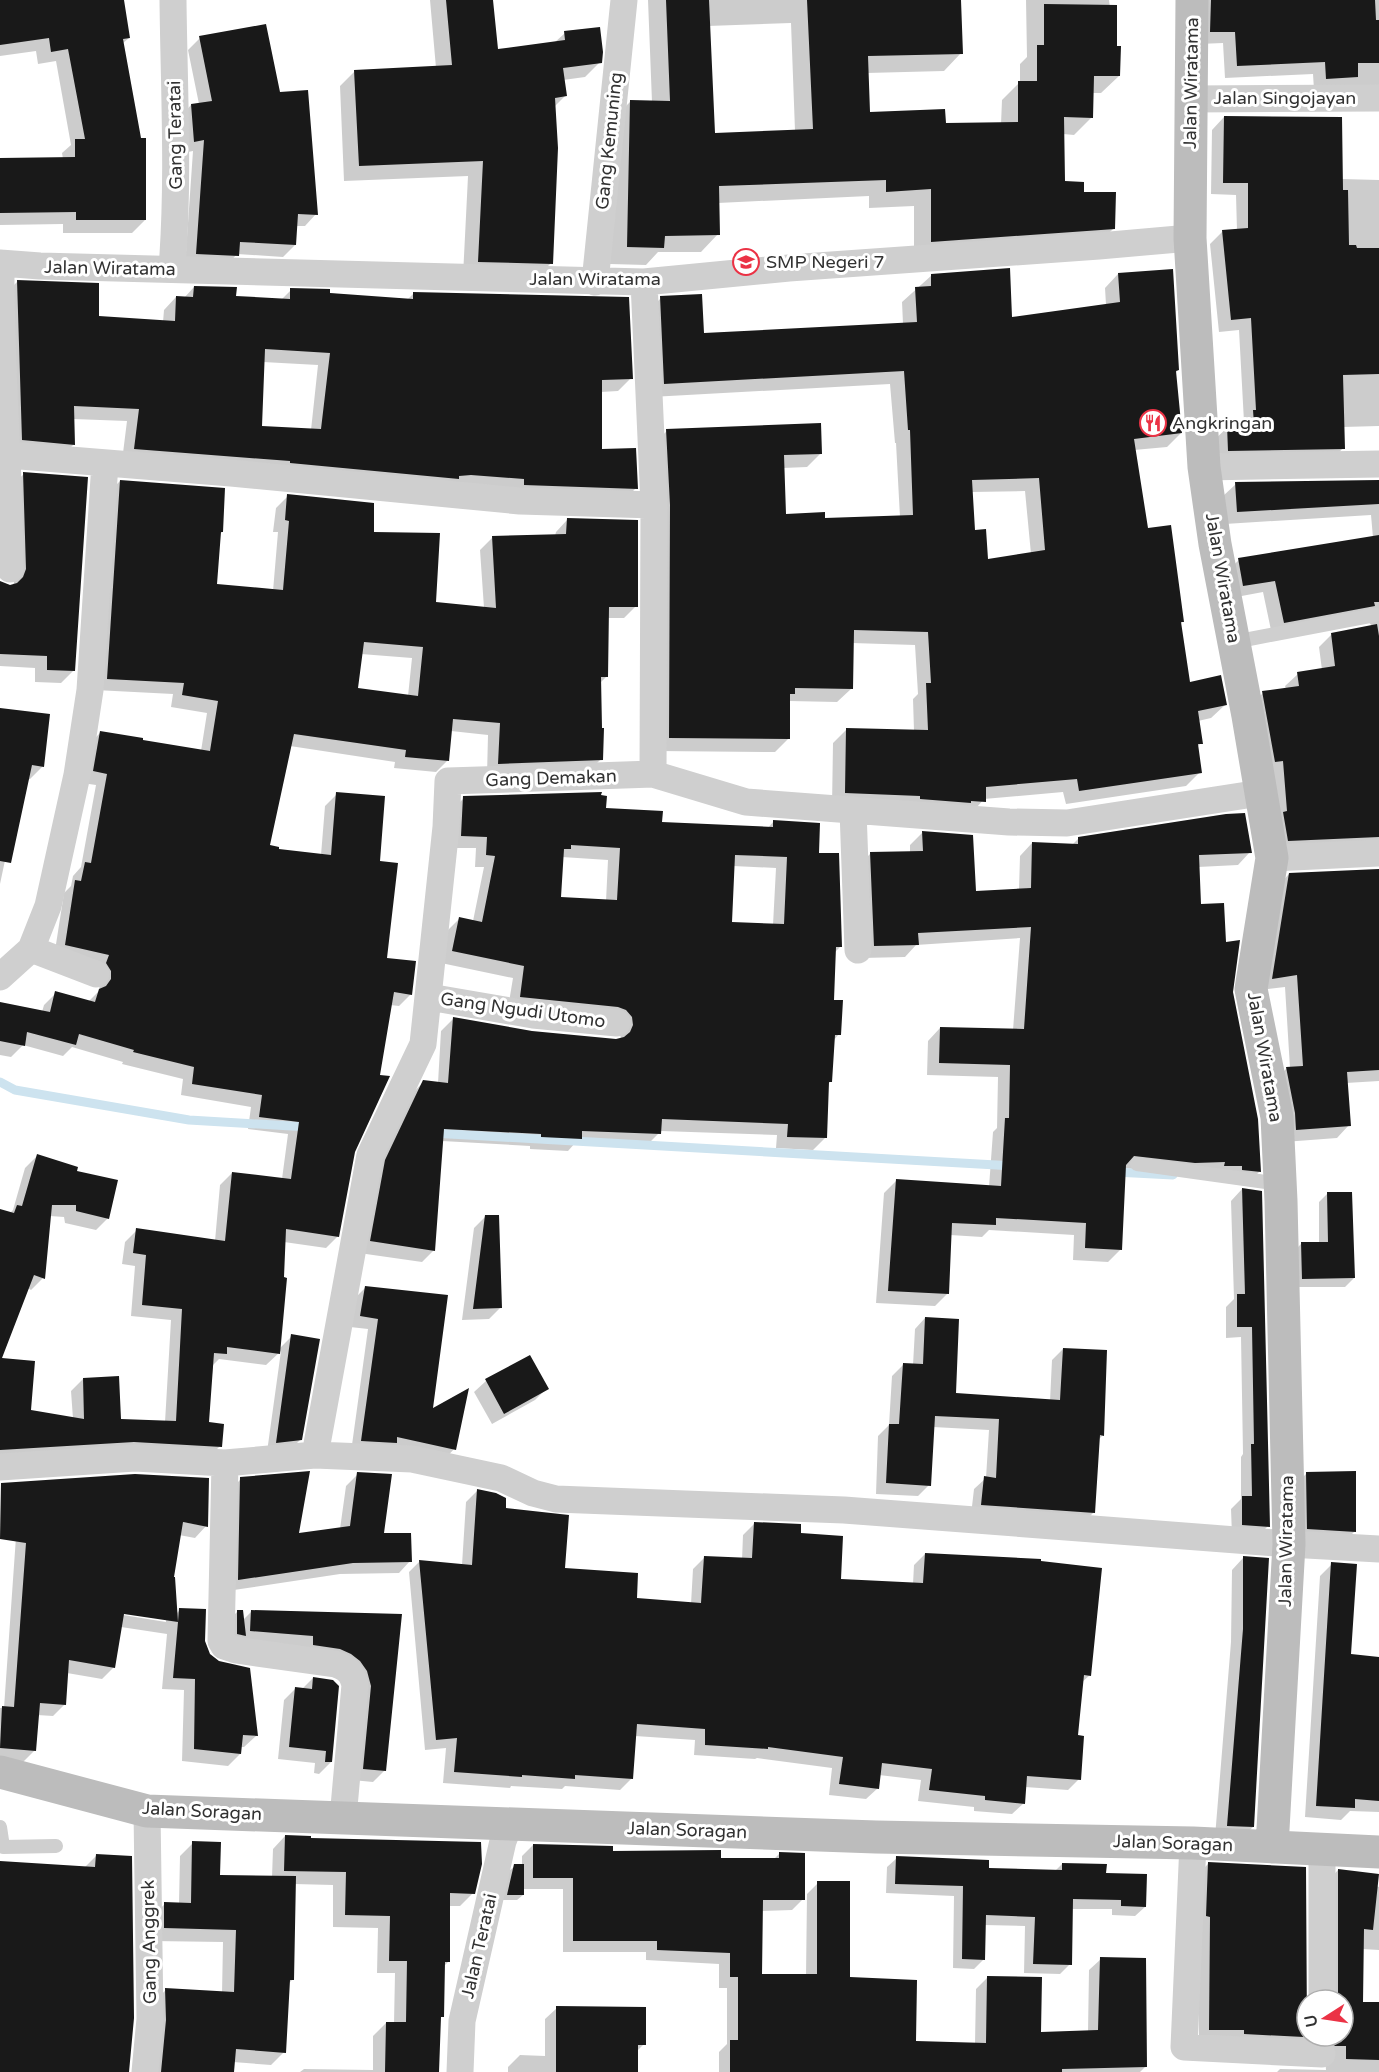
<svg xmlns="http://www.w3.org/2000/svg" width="1379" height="2072" viewBox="0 0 1379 2072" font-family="'Varela Round',sans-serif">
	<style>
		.shadow { fill: #0003; fill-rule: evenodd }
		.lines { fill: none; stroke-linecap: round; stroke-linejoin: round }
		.stream { stroke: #cde3ef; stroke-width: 9 }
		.building { fill: #191919; fill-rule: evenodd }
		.lane { stroke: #cfcfcf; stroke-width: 14 }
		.street { stroke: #cfcfcf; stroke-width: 27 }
		.secondary { stroke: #bcbcbc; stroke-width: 33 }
		.labels { text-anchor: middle; stroke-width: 6; stroke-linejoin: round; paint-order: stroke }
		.street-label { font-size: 18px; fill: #323232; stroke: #fff }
		.poi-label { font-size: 18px; fill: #323232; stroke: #fff; text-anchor: start }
	</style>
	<rect width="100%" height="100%" fill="#fff"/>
	<!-- shadow -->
	<path class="shadow" d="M0,0H122L129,38L122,44L145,220L132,233H63V224L0,225V160L63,159L62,153L71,145L56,61L38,64L36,51L0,56Z
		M430,0H492L497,51L554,43L565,33L600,62L585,77L563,80L565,96L554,107L551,263L536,278L463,276L468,176L344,181L340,86L355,71L436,68Z
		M648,0H960L961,53L944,71L867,73L869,113L944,125L1001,124L1002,100L1020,82V64L1027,57L1026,0H1109L1119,76L1101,93H1092V117L1074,135L1063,134L1064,183L1082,193L1114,228L1096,246L914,259V206L869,208V196L718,203V234L701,252H658L646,265L610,264L613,119L630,102H652ZM791,23L795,131L713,135L708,26Z
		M1193,0H1379V88L1314,90L1313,74L1225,78L1223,43L1199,44Z
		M200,38L278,93L316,214L305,226H296L295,245L283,257L237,254L225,267L185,266L193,151L183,153L180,117L191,105L199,104L188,50Z
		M1224,117L1341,179L1379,180V426L1343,427V448L1331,461L1216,463L1215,439L1228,427L1242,426L1244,422L1239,330L1219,332L1210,244L1222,232L1237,231L1236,195L1211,194L1212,130Z
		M1118,274L1178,370L1175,373L1181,433L1167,447L1134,450L1147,530L1183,621L1180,625L1189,684L1225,705L1211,718L1198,721L1201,743L1197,747L1200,772L1186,786L1066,804L1063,792L984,799L970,815L832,806L833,743L847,729L914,731L913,699L918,694L915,645L852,643L851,689L837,702L789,701V738L775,752L656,751L653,444L667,431L821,453L807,467L783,468L784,515L824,519L900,517L896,443H895L890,384L651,397L647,312L661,298L702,334L903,324L902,302L932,275L1010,319L1106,305L1105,288ZM1025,491L1031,554L987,561L973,531L972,492Z
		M17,282L97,317L163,322L164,310L176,297L184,298L194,287L235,297L281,300L291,290L407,300L414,293L631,378L618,391L601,392V451L636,488L623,501L122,461L127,421L73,419L74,444L61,457L10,452L5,294ZM263,362L318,365L311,430L261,427Z
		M24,474L74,670L61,683L35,682V668L0,666V582L13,586L14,582L11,486Z
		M120,481L222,532L219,535L215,585L273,591L278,532H273L276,508L288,496L372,534L434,603L484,608L480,550L492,538L555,536L556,532L567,520L636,606L624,618H607L606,677L600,683L601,759L589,771L487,775L488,735L451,731L447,761L436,772L394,768L395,762L290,746L268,847L277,850L321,855L325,806L337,794L378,862L385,959L411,994L399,1006L390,1005L353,1151L338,1236L326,1248L284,1242L279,1349L292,1336L300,1440L290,1450L267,1452L281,1351L266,1365L219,1359L213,1365L207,1424L220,1446L208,1458L0,1462V1210L10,1213L13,1210L25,1168L37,1156L75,1172L108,1218L96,1230L65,1223L64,1217L50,1216L43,1278L31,1290L28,1288L0,1359L29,1412L73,1419L71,1391L83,1379L120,1420L165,1422L171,1320L131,1316L135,1266L122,1264L125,1242L137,1230L215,1241L220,1185L232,1173L282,1179L288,1134L248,1129L251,1107L181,1095L183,1079L122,1064L123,1062L72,1047L63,1056L23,1045L11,1057L0,1055V1004L42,1012L44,1005L56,993L88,1002L99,991L100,983L54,957L64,893L71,886L73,876L81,867L96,785L82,783L88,745L100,733L141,742L201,751L207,713L171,707L173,694L95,690L108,493ZM361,654L412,658L408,696L356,689Z
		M1379,481V856L1276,853L1251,705L1263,693L1286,689L1285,686L1298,674L1322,670L1319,647L1332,634L1372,626L1366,619L1272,635L1263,592L1231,598L1226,572L1239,560L1373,538L1371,515L1225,524L1223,496L1236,484Z
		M0,709L43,766L30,779H28L7,851L0,884Z
		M464,798L605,809L660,824L767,829L774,821L818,855L841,946L835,952L832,1001L839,1034L833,1041L831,1081L828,1084L825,1138L813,1150L776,1148L777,1135L661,1131L647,1145L576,1142L568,1151L530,1149V1146L442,1141L434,1250L422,1262L359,1253L374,1173L412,1094L424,1081L438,1083L441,1031L453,1019L531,1032L616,1040L621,1039L619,1028L508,1008L513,978L441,963L448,930L460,918L473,921L484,867H475L476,848H449L452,810ZM562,857L608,860L606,901L559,898ZM733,866L776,868L773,925L730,923Z
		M922,833L975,893L1019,890L1020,856L1032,843L1072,845L1078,839L1250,852L1238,865L1198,867L1199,906L1225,943L1259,1172L1247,1184L1125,1168L1121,1249L1108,1262L1073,1260L1074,1235L989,1230L982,1237L950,1235L948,1293L935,1306L876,1303L884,1193L896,1181L989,1187L993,1132L997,1128L998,1077L927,1075L928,1041L940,1028L1013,1030L1020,938L916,945L905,957L862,958L858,866L871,853L910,852V845Z
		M1379,870V1081L1346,1083L1349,1125L1337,1138L1284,1142L1274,1081L1287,1068H1290L1285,987L1260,990L1277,887L1289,874Z
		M1242,1189L1268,1526L1257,1537L1232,1535L1231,1509L1241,1499V1457L1243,1454L1241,1337L1226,1338V1307L1234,1299L1231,1201Z
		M1328,1193L1354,1278L1345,1287H1293L1292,1253L1301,1244L1319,1243V1202Z
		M486,1216L501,1307L489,1319L462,1320L474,1228Z
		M365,1288L454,1449L443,1461L351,1452L368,1329L350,1327L354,1299Z
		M925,1318L954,1394L1050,1401L1052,1360L1063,1349L1103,1435L1098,1440L1093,1513L1082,1524L971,1515L974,1489L986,1478L989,1430L933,1427L929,1485L918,1496L876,1494L878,1436L889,1425L892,1376L903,1365H913L915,1329Z
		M486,1381L547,1388L535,1400L492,1424L474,1392Z
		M1307,1473L1355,1531L1343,1543L1296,1541L1295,1485Z
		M358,1474L382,1535L410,1561L399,1573L340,1574L227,1591L229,1491L241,1479L297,1535L340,1529L346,1486Z
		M477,1491L504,1509L564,1570L635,1599L691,1604L693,1569L704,1558L742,1560L743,1535L754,1524L799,1535L839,1581L913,1584L914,1565L925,1554L1090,1675L1081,1683L1076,1737L1079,1779L1068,1790L1025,1787L1024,1803L1012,1814L974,1811V1807L918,1801L921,1780L879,1775L878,1788L866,1799L829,1795L832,1768L757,1758L755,1759L694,1755L695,1740L635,1736L632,1778L620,1790L565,1786L562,1789L511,1786L510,1788L443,1783L446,1748L425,1750L409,1572L420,1561L462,1565L466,1502Z
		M19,1494L206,1526L195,1538L179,1535L172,1578L176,1614L180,1610L204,1641L209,1655L256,1736L244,1747H240V1754L228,1766L182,1761L184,1690L162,1689L167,1634L121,1627L114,1667L102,1679L67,1673L65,1704L53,1716L37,1715L35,1750L23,1762L0,1761V1708H4ZM117,1611L166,1619V1622L117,1614Z
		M1243,1558L1253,1827L1241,1838L1215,1837L1231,1642L1232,1570Z
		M1332,1564L1349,1655L1379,1658V1812L1350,1811L1341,1820L1305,1817L1320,1576Z
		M238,1611L243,1620L251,1612L400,1616L385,1770L373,1782L352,1780L355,1683L237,1642L226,1623Z
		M313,1678L331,1762L319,1774L314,1773L315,1763L278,1759L284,1700L296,1688L302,1689Z
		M285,1836L309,1839L473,1893L460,1906H448V1962L443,1967L442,2016L439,2019L438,2072H300L304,2069L373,2070V2036L386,2023H394L395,1973H377L378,1928L333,1927V1885L294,1884L293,1979L288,1984L284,2052L271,2065L233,2062L232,2072H150L153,2002L166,1990L222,1993L223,1942L152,1941V1916L165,1904H179L180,1856L193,1843L218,1876L272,1877L273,1849Z
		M533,1845L719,1860H773L779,1854L803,1899L792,1910L761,1911L760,1975L806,1976L807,1894L818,1883L849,1978L915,2043L975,2044L976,1989L987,1978L1040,2033L1088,2032L1089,1970L1101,1959L1145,2067L1140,2072H719V2052L727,2044V1988H719V1964L646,1960V1952H563V1889H523V1895L517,1900H502L509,1871L515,1866H522V1856Z
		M96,1856L128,2072H0V1863L84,1868Z
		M897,1858L987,1870L1055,1871L1062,1864L1105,1874L1145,1907L1135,1916L1112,1915V1909H1071L1070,1964L1060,1974L1024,1973L1025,1926L984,1925V1959L974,1969L953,1968L954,1896L886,1893L887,1867Z
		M1208,1864L1305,2000L1307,2008V2036H1343V2000H1327V1882L1338,1870L1379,1887V1950L1362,1949L1361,2003L1379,2004V2072H1277L1280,2069L1326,2070L1325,2059L1199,2040L1197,1875Z
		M557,2008L644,2044L636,2052V2072H508V2067L520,2055L545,2056V2019Z"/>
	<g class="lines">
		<!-- stream -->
		<path class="stream" d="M0,1082L15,1090L189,1120L308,1127
			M432,1133L1014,1166
			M1115,1172L1173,1175"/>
	</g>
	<!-- building -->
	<path class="building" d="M0,0H124L130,38L123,39L141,138H146V220H76V212L0,213V158L75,157V139H85L68,49L51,52L49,38L0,45Z
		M446,0H493L498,49L565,40L564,31L600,27L603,52L602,63L563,68L567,96L555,98L558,148L553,264L478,262L483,161L359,166L354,70L452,65Z
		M666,0H709L715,133L813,129L807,0H961L963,54L868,56L870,112L945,109L946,123L1018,122V81H1037V45H1044V4L1117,5V46H1121L1120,76H1094L1093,118L1064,117L1065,181L1084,182V192H1116L1115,229L931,242V189L886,192V180L719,186L720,235L665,236L664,248L627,247L630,100L670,101Z
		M1211,0H1375L1376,20H1379V63H1358V77L1326,79L1325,62L1237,66L1235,32H1210Z
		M266,24L280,92L308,90L318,215L298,214L296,245L240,242L239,256L196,254L204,140L194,142L191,104L212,101L199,36Z
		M1224,116L1342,117L1343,190H1348L1349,245H1356L1357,248H1379V374L1343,375L1345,449L1228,451L1227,425L1254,424L1253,410H1256L1251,318L1231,320L1222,230L1248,228V183H1223Z
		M1010,268L1012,317L1120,302L1118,273L1173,269L1179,370L1176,371L1182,433L1134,439L1148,528L1171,525L1184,622H1181L1190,682L1221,675L1227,705L1198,711L1203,744H1198L1202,773L1079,791L1077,779L986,787V802L971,801V803L920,799V796L845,793L846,728L928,730L926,683H931L928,632L854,630L853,689L795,688V694H790V739L669,738L670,505L666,429L821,423L822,454L784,455L786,514L825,512V518L913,515L910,430H908L904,371L664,384L660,296L702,294L704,333L917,322L915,287L931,286V274ZM1039,478L1045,550L988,559L986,529L975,530L972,480Z
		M17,280L99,283V316L175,321L176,296L193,297L194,286L237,287L236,296L290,299V288L330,289V293L413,299V292L629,297L633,379L602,380V449L636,448L638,489L524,485V479L471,475L459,476V479L290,463V461L134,449L139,409L74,406L75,445L22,440ZM265,349L330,353L321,429L262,426Z
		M23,472L88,477L75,671L47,670V656L0,654V581L10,585L17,583L23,577L26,569Z
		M120,480L225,488L223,532H221L217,584L283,590L289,521L285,520L287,494L374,503V532L440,533L436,602L496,608L492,536L566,534L567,518L638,520V607H609L608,677H601L602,728H604L603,760L498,764L500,723L453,719L449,761L405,757L406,750L294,734L270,845L279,847V849L331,855L336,792L385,796L380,861L398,863L387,958L416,961L412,995L394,992L380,1075L390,1076L355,1152L339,1237L286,1229L284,1277L287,1278L280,1354L227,1347V1354L214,1353L209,1422L224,1424L222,1447L134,1442L0,1450V1209L14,1213L17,1205L22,1206L37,1154L78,1167L77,1171L118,1180L109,1219L76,1211V1205H52L45,1279L34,1275L2,1358L35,1361L31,1410L84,1419L83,1378L119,1376L121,1419L176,1421L182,1309L142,1305L146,1255L133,1253L136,1228L225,1241L232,1172L291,1179L299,1122L259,1117L262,1095L192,1084L194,1067L133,1052L134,1050L79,1034L76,1045L27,1032L25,1046L0,1041V1002L50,1012L55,991L95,1002L99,989L106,986L111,979V971L106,963L109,955L65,945L75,880L81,881L85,862L91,863L107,774L93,771L100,731L143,738V740L210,751L218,701L182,695L184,683L107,679ZM364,642L423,647L418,696L358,688Z
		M1379,480V504L1237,512L1235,482Z
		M1379,535V602H1374L1375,606L1284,623L1275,581L1243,586L1238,558Z
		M1377,624L1379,636V837L1288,841L1283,812L1287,811L1283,761L1275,762L1262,691L1299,686L1297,672L1335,666L1331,633Z
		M0,708L50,714L44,767L32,765L11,863L0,861Z
		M602,792L601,795L607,796L606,808L663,811L662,822L773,827V820L820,823L819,853H839L842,947H836L834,1000H843L841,1035H835L832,1082H829L827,1138L787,1137L788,1124L662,1119L661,1134L582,1131V1139L541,1137V1134L444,1129L435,1251L370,1241L385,1160L423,1080L448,1083L453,1017L532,1031L616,1039L624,1037L630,1032L633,1025L632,1017L626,1010L618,1007L520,997L524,966L452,951L459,917L482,922L495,856L486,855L487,837L461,836L463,796ZM571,845L620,848L617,900L561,897L564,849H571ZM735,855L787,857L784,924L732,922Z
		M1245,813L1252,853L1199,855L1201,904L1224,903L1226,942L1240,940L1233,992L1258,1119L1261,1172L1242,1170V1166H1224L1225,1162L1195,1163L1134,1156L1126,1165L1122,1250L1085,1248L1086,1223L996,1218V1225L952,1223L949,1294L888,1291L896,1179L1001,1186L1005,1118H1009L1010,1065L939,1063L940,1027L1024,1029L1031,927L918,933L919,945L874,946L870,852L923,851L922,831L973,835L976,891L1031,888L1032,842L1078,844V837L1226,814Z
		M1379,869V1070L1347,1072L1351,1126L1296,1130L1295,1113L1286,1067L1303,1066L1297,975L1272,979L1289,873Z
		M1242,1188L1262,1191L1270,1527L1242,1525V1496H1252L1251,1444H1254L1252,1327H1237V1294H1245Z
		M1327,1192H1352L1355,1278L1302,1279L1301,1242H1328Z
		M485,1215H499L502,1308L473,1309Z
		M365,1286L448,1295L433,1408L469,1388L456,1450L397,1437V1443L361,1441L378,1319L360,1316Z
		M925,1317L959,1319L956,1393L1060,1400L1063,1348L1107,1350L1104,1436L1100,1435L1095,1513L981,1505L984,1476L996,1478L999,1419L935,1416L931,1486L886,1483L889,1424H899L903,1363L923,1364Z
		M291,1334L320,1339L302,1440L276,1443Z
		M530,1355L549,1389L504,1414L485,1379Z
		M310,1471L299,1533L350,1526L357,1472L392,1474L384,1533H411L412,1562L353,1563L238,1580L240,1477Z
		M1356,1471V1532L1307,1529L1306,1472Z
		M135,1474L209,1478L208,1527L183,1522L174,1577H175L178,1622L179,1608L206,1609L205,1641L210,1654L219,1661L250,1668L258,1736L243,1735L241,1754L194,1749L195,1679L173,1678L178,1622L124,1614L115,1668L69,1660L66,1705L40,1703L36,1751L0,1748L2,1706L14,1707L26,1543L0,1539L1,1483Z
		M477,1489L496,1493L506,1498V1508L569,1515L565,1568L638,1573L637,1598L701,1603L704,1556L752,1558L754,1522L801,1524V1533L843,1536L841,1579L923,1583L925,1553L1041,1559V1561L1102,1568L1091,1676L1084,1675L1078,1735L1084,1736L1081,1780L1027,1776L1025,1804L985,1800V1796L929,1790L932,1769L882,1763L879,1789L839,1784L843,1757L768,1747V1749L705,1745V1729L637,1724L633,1779L575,1775V1779L522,1775V1777L454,1772L457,1738L436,1740L419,1560L472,1565Z
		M1243,1556L1269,1558L1254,1827L1227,1826L1243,1629Z
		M1331,1562L1357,1564L1351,1654L1379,1657V1801L1355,1799V1808L1316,1806Z
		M237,1610H243L246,1636L237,1634Z
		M251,1610L402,1614L386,1771L363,1769L371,1686L367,1671L360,1661L351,1654L340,1649L313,1645V1636L250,1631Z
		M313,1677L333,1680L339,1686L332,1762H325L326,1751L289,1747L295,1687L312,1689Z
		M285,1835L311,1836V1838L481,1842L482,1864L475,1894L450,1893V1962H445L444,2017H441L439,2072H385L386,2022H406L407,1961H389L390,1916L345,1915L346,1872L284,1871Z
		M192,1841L221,1842L220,1875L296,1876L294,1980H290L286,2053L236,2049L234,2072H161L166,2020L165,1988L234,1992L236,1930L164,1928V1902L191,1903Z
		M533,1844L613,1846V1851L721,1850V1858H779V1852L805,1853V1900H763L762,1974H817V1881H850V1977L917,1980L916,2041L986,2043L987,1976L1042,1977L1041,2032L1098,2030L1100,1957L1146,1958L1147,2067L1062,2069V2072H730V2040H738V1977H730V1953L657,1950V1941H573V1878H533Z
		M96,1854L132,1856L134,2018L129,2072H0V1861L95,1867Z
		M896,1856L989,1860V1868L1062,1870V1863L1107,1864L1106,1873L1147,1874L1146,1907L1121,1906V1900L1073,1899L1072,1965L1033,1964L1035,1917L986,1915L985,1960L962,1959L963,1886L895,1884Z
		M1208,1862L1306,1867L1307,2036H1343V2000H1338V1869L1379,1874L1373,1930L1364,1929L1363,2002H1379V2060L1346,2059V2046H1335L1330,2041L1323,2038L1244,2034V2030H1209L1210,1917L1206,1916Z
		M514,1864H524V1895H507Z
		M556,2006L646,2007V2045H638V2072H556Z"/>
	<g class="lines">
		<!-- lane -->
		<path class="lane" d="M1234,642L1375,615
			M1137,1164L1280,1184
			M0,1827L3,1847L56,1846"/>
		<!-- street -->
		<path class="street" d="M1191,99L1379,98
			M0,263L40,266L644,282L789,268L1099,246L1190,238
			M1,263C0,365 10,467 10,569
			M172,269C179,179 174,90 173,0
			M595,282L624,0
			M644,282L654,505L653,774
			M8,455L231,473L520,501L654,505
			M1204,467L1379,464
			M853,810L858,950
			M1272,858L1379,853
			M31,949L96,974
			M0,977L31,949L48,906L77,775L90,690L105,463
			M429,997L533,1015L617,1023
			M315,1455L412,1459L501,1478L533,1493L556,1499L844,1510L1289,1544L1379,1549
			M225,1463L221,1641L224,1646L236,1650L335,1664C347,1668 352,1672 355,1685L343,1818
			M0,1467L135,1458L225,1463L315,1455L370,1155L423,1044L446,827L448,781L653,774L746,802L1009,822L1067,823L1260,793
			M1193,1843L1184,2047L1322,2054
			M1322,1850V2000
			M145,2072L150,2019L147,1811
			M460,2072L462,2021L503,1841L510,1823"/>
		<!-- secondary -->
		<path class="secondary" d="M1192,0L1190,238L1204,467L1215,544L1248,716L1272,858L1251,989L1277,1117L1281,1201L1289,1544L1272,1847
			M0,1772L147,1811L876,1837L1193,1843L1379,1852"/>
	</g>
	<!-- icons -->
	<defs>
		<symbol id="school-ring" viewBox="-11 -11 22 22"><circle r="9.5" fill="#fff" stroke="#eb3245" stroke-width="1.5"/><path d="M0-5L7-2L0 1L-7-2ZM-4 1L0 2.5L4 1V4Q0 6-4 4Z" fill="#eb3245"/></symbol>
		<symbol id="restaurant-ring" viewBox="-11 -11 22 22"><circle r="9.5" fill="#fff" stroke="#eb3245" stroke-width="1.5"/><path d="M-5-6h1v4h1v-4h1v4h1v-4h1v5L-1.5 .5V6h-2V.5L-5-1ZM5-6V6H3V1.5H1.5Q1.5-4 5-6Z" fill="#eb3245"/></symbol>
	</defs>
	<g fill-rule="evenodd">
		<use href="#school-ring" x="731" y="247" width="30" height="30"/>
		<use href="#restaurant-ring" x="1138" y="408" width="30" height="30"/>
	</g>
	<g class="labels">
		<!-- street labels -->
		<g class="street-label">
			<text transform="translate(1191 83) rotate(-89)" y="6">Jalan Wiratama</text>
			<text x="1285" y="104">Jalan Singojayan</text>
			<text transform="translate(175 135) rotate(-91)" y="6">Gang Teratai</text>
			<text transform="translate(609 141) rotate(-84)" y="6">Gang Kemuning</text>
			<text transform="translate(110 268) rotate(1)" y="6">Jalan Wiratama</text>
			<text x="595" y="285">Jalan Wiratama</text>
			<text transform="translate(1223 578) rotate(80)" y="6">Jalan Wiratama</text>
			<text transform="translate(551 778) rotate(-2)" y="6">Gang Demakan</text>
			<text transform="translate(523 1010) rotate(8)" y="6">Gang Ngudi Utomo</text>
			<text transform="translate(1265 1057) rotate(80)" y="6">Jalan Wiratama</text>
			<text transform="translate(1286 1541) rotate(-89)" y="6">Jalan Wiratama</text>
			<text transform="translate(202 1811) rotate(3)" y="6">Jalan Soragan</text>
			<text transform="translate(687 1830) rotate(2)" y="6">Jalan Soragan</text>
			<text transform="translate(1173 1843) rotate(2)" y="6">Jalan Soragan</text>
			<text transform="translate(149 1942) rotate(-91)" y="6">Gang Anggrek</text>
			<text transform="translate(479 1946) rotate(-77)" y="6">Jalan Teratai</text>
		</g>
		<!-- poi labels -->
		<g class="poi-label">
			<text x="766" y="268">SMP Negeri 7</text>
			<text x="1172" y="429">Angkringan</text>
		</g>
	</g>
	<!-- north arrow -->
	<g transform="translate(1325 2018) rotate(258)"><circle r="28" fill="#ffffff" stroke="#adadad" stroke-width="1.5"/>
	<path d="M0-4.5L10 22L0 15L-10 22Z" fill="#eb3245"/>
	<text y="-9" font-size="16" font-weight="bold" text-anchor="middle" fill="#323232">U</text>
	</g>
</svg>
